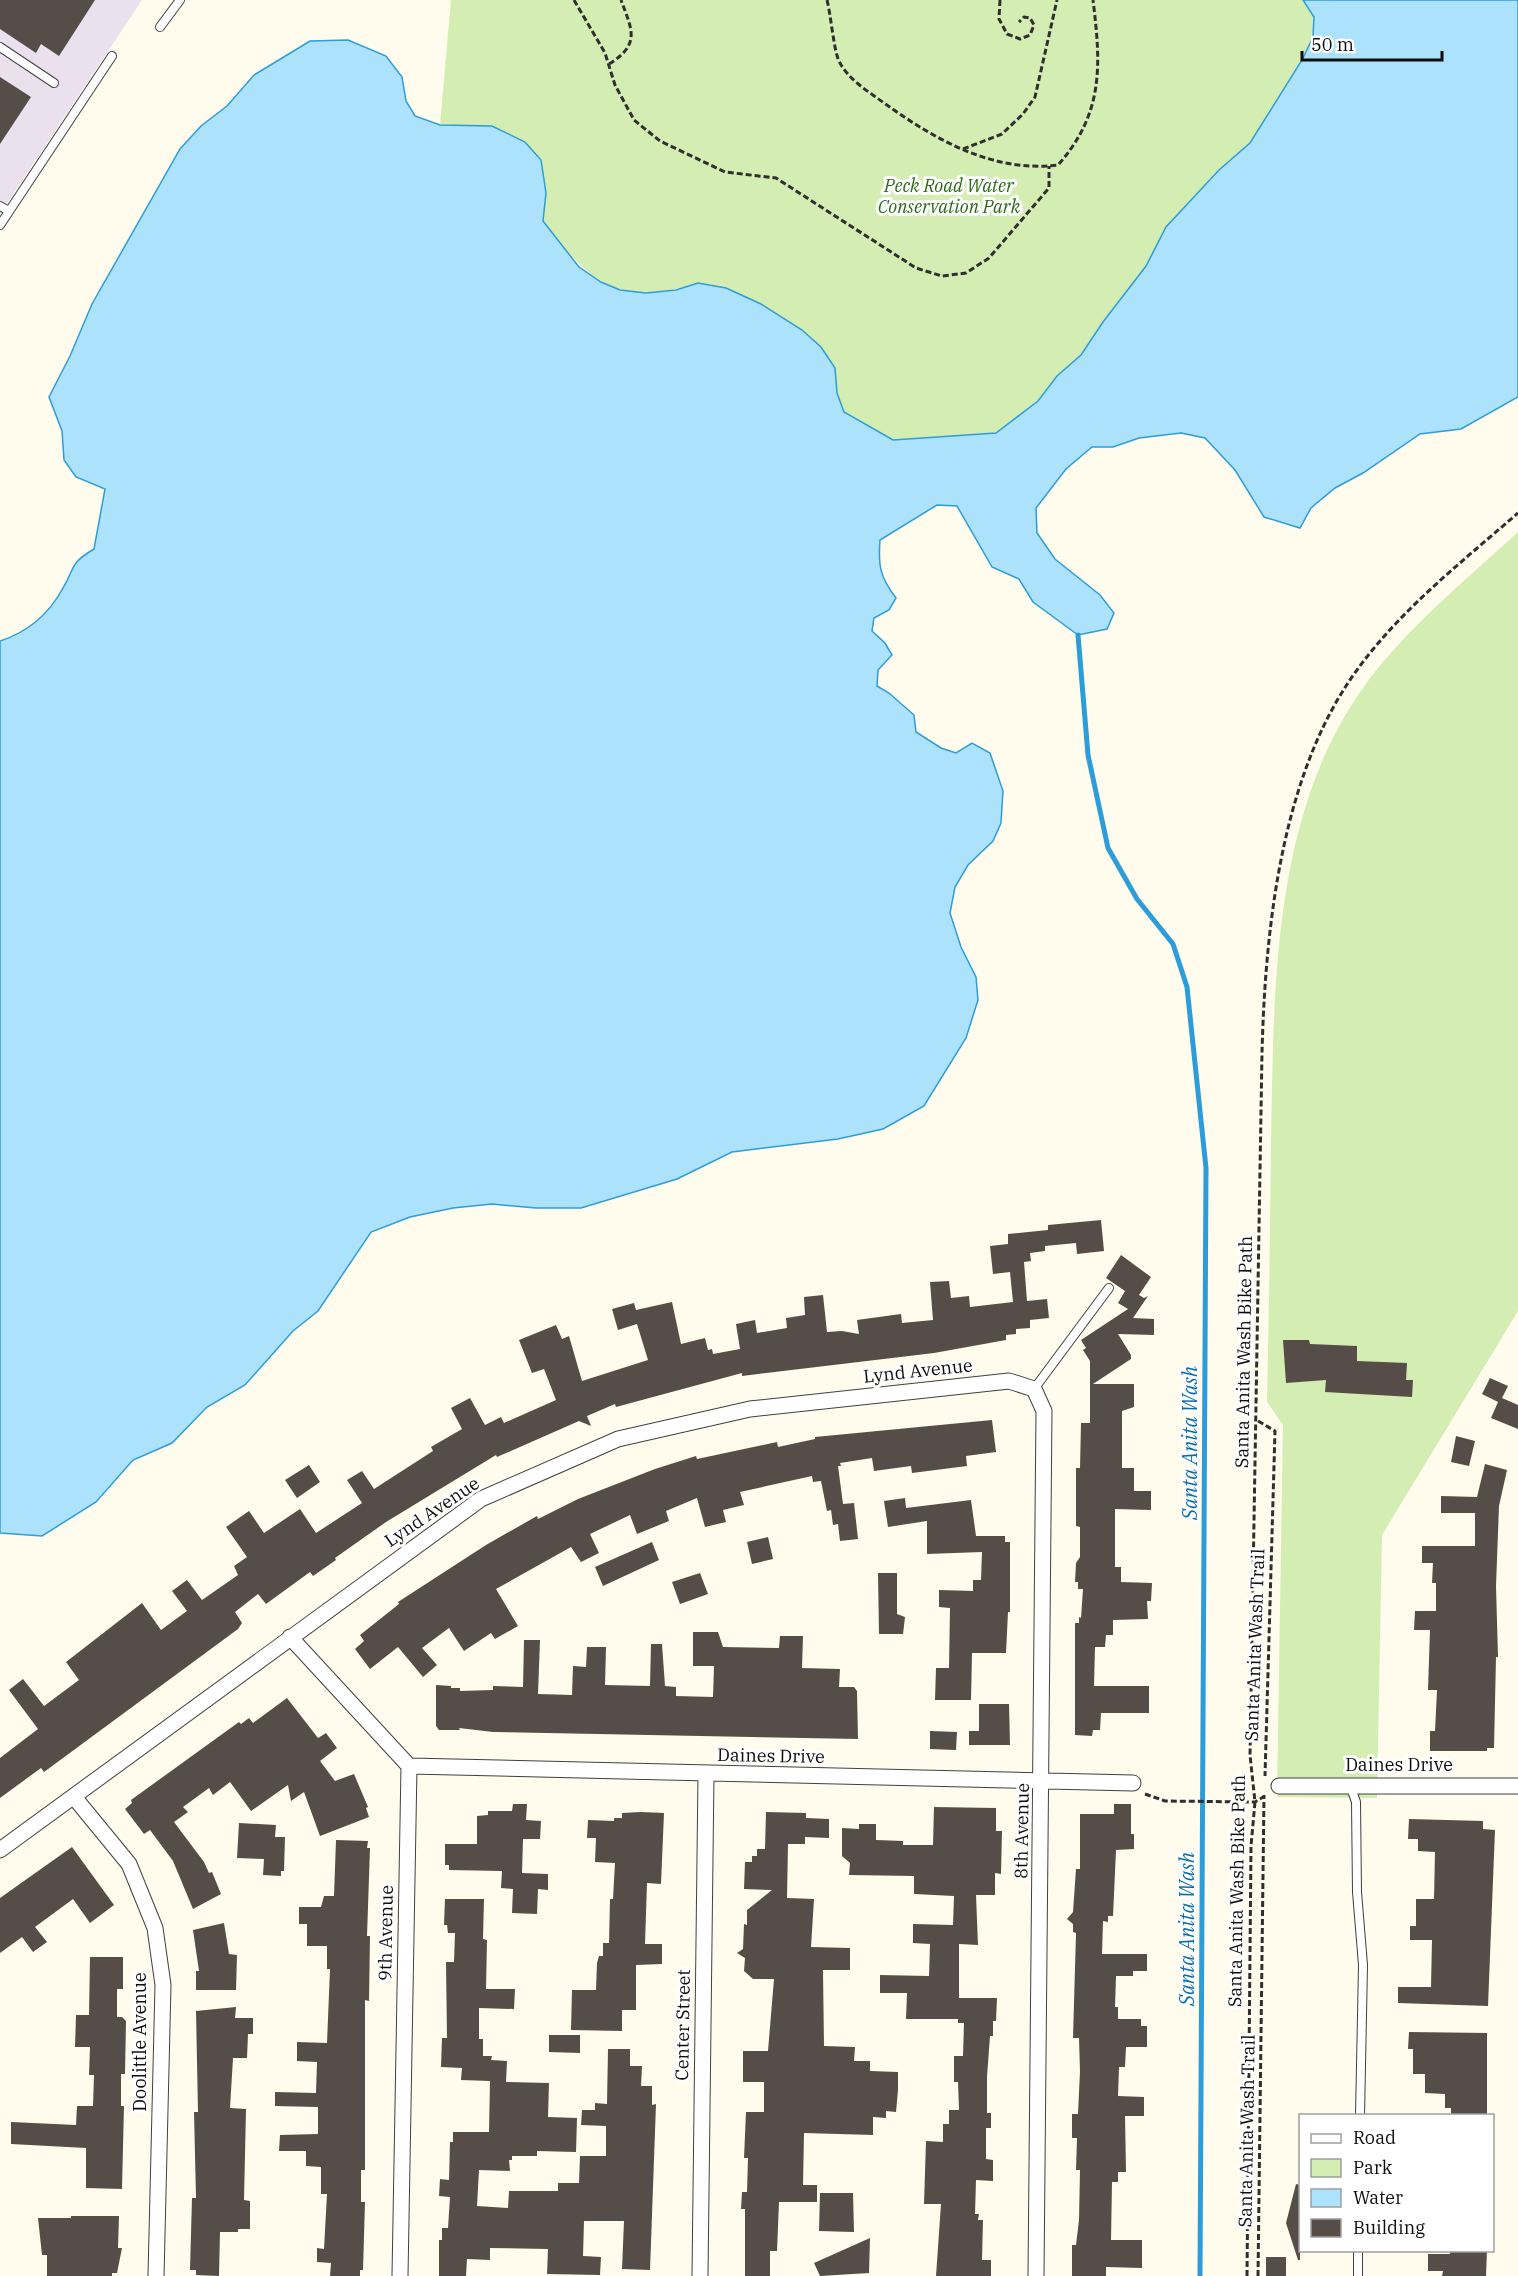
<svg xmlns="http://www.w3.org/2000/svg" width="1518" height="2276" viewBox="0 0 1518 2276" font-family="'IBM Plex Serif',serif">
	<style>
		.industrial { fill: #ebe0ed }
		.green { fill: #d4edb3 }
		.water { fill: #ace2fc; stroke: #2d9dd9; stroke-width: 1.5 }
		.lines { fill: none; stroke-linecap: round; stroke-linejoin: round }
		.stream { stroke: #2d9dd9; stroke-width: 5 }
		.building { fill: #574d48 }
		.service-casing { stroke: #404040; stroke-width: 10 }
		.minor-casing { stroke: #404040; stroke-width: 17 }
		.path { stroke: #2f2f2f; stroke-width: 3; stroke-dasharray: 6 3; stroke-linecap: butt }
		.service { stroke: #fff; stroke-width: 8 }
		.minor { stroke: #fff; stroke-width: 15 }
		.labels { text-anchor: middle; stroke-width: 6; stroke-linejoin: round; paint-order: stroke }
		.park-label { font-size: 18px; font-style: italic; fill: #2d6a17; stroke: #fff }
		.street-label { font-size: 18px; fill: #0d0d0d; stroke: #fff }
		.water-label { font-size: 20px; font-style: italic; fill: #0b6caa; stroke: #fff }
	</style>
	<rect width="100%" height="100%" fill="#fffbed"/>
	<!-- industrial -->
	<path class="industrial" d="M0,0H142L0,214Z"/>
	<!-- green -->
	<path class="green" d="M451,0H1303L1314,17L1313,37L1302,60L1250,143L1219,170L1166,227L1146,266L1103,322L1081,355L1057,376L1038,401L996,433L893,440L844,412L837,393L835,368L698,283C618,308 590,283 543,221L546,193L492,126L440,125Z
		M1518,532V1311L1382,1535L1377,1798L1277,1797L1283,1425L1267,1402C1269,1316 1270,1230 1271,1144C1274,992 1271,817 1363,688C1405,629 1465,581 1518,532Z"/>
	<!-- water -->
	<path class="water" d="M1303,0H1518V397L1461,429L1420,434L1363,473L1335,488L1311,508L1300,528L1264,517L1235,470L1205,438L1181,433L1139,438L1113,447H1092L1066,469L1036,508L1037,533L1055,559L1100,595L1114,613L1107,629L1078,635L1033,602L1019,579L992,567L957,506L937,505L880,540C878,566 880,577 896,598L889,610L874,618L872,631L885,643L892,655L878,670L877,686L889,693L914,715L916,732L941,748L956,753L972,743L990,753L1003,791L1001,823L993,841L968,865L955,887L950,913L961,947L976,977L978,1000L966,1038L924,1106L883,1129L838,1139L732,1152L677,1179L581,1208H536L492,1204L453,1208L410,1217L371,1232L318,1311L293,1331L245,1385L207,1407L172,1443L133,1460L96,1502L42,1536L0,1533V641C28,632 49,614 63,588C76,566 69,564 94,549L105,489L76,477L64,460L62,431L49,397L70,356L92,304L180,149L201,126L227,106L254,75L310,41L348,40L386,56L402,77L406,101L415,116L440,125L492,126L525,142L541,160L546,193L543,221L579,267L601,282L620,290L646,293L676,290L698,283L726,288L761,304L802,330L821,347L835,368L837,393L844,412L893,440L996,433L1038,401L1057,376L1081,355L1103,322L1146,266L1166,227L1219,170L1250,143L1302,60L1313,37L1314,17Z"/>
	<g class="lines">
		<!-- stream -->
		<path class="stream" d="M1078,635L1088,755L1108,848L1137,899L1173,944L1187,987L1206,1168L1200,2276"/>
	</g>
	<!-- building -->
	<path class="building" d="M0,0H95L59,56L41,44L36,53L0,29Z
		M0,77L31,97L0,144Z
		M1101,1220L1104,1251L1077,1254L1076,1243L1045,1246V1251L1030,1253L1031,1261L1024,1262L1027,1301L1047,1299L1049,1318L1030,1320V1328L1016,1329V1334L1006,1335V1340L934,1353L742,1376V1373L616,1407L615,1404L587,1416L591,1426L579,1421L497,1457L496,1455L386,1522L335,1558L336,1560L313,1576L310,1572L266,1604L258,1594L235,1612L242,1623L238,1629L44,1772L41,1768L0,1798V1758L38,1729L9,1690L23,1679L44,1706L79,1680L66,1662L142,1603L161,1630L187,1611L172,1591L187,1580L202,1600L238,1575L234,1566L247,1557L226,1527L249,1511L264,1533L300,1509L316,1533L362,1503L347,1480L362,1471L374,1489L433,1451L431,1447L462,1429L451,1408L470,1398L485,1425L501,1417L504,1423L556,1400L544,1369L532,1373L519,1340L556,1325L562,1339L569,1336L582,1381L648,1360L637,1324L618,1330L612,1309L634,1303L636,1310L672,1302L681,1344L705,1338L708,1350L712,1349L713,1354L740,1349L736,1324L755,1320L757,1333L787,1328L786,1318L805,1315L804,1297L823,1295L827,1332L842,1331L859,1334L857,1320L901,1314L902,1323L933,1320L930,1282L949,1281L951,1298L969,1296L970,1307L1013,1302L1010,1272L993,1274L990,1246L1008,1244V1234L1048,1230V1225Z
		M1121,1255L1151,1277L1139,1295L1144,1298L1148,1296L1133,1318L1154,1319V1335L1118,1334L1131,1355V1359L1093,1384H1134V1407L1122,1411V1468H1134V1491H1151V1510L1115,1509V1567H1121V1582L1152,1583L1151,1601H1147L1148,1619L1113,1620V1635H1106L1105,1647H1095L1094,1686H1149V1713H1101L1100,1730H1093L1092,1736L1075,1735V1623H1079V1617L1081,1618L1083,1589H1078V1582H1075L1076,1563L1080,1557V1527L1076,1526V1468H1080L1081,1423H1090V1361L1083,1350L1086,1348L1081,1340L1128,1309L1118,1303L1125,1291L1106,1278Z
		M1283,1340H1309L1310,1344L1357,1346V1361L1407,1363L1406,1380H1413L1412,1397L1325,1392L1326,1380L1286,1383Z
		M1490,1378L1508,1386L1502,1398L1518,1405V1429L1491,1418L1498,1402L1482,1394Z
		M992,1420L996,1452L966,1456L967,1466L912,1473L911,1466L874,1471L872,1458L840,1463L841,1466H838L843,1504L854,1503L858,1539L840,1541L838,1524L833,1525L831,1510L827,1511L821,1481L813,1482L812,1476L740,1492L744,1505L723,1510L726,1522L705,1527L697,1498L666,1511L669,1521L637,1534L630,1515L590,1534L599,1553L581,1562L571,1547L496,1589L518,1626L495,1639L491,1633L464,1651L449,1628L422,1648L437,1665L423,1677L398,1647L370,1669L355,1649L364,1641L360,1635L399,1604L398,1602L486,1545L537,1516L538,1519L578,1499L655,1469L696,1456L697,1459L777,1442L778,1447L815,1439V1437Z
		M1456,1436L1475,1441L1469,1466L1451,1462Z
		M1485,1464L1507,1470L1499,1506L1496,1586L1498,1657H1496L1494,1748H1487V1751H1430V1731H1435L1437,1690H1428L1430,1630H1414L1415,1611H1436V1583H1432L1433,1563H1422V1546H1475V1513H1441V1496L1477,1497Z
		M309,1465L320,1482L297,1498L285,1480Z
		M905,1498L906,1508L971,1500L976,1536H1005V1542H1010V1612H1008L1006,1653H972L971,1700H935L936,1668H949L950,1608L939,1607V1590L973,1591V1580H981L982,1552L927,1554V1521L888,1527L884,1501Z
		M768,1537L773,1559L752,1564L747,1542Z
		M652,1542L659,1560L603,1586L595,1567Z
		M700,1573L708,1594L680,1604L672,1582Z
		M878,1573H897V1614L905,1617L903,1634H879Z
		M693,1632H718L723,1647L779,1648L780,1636H803L802,1668L840,1669L839,1687H854L857,1691L858,1739L493,1732L459,1728L460,1730H439L436,1726V1685L451,1686V1688H460V1691L493,1690V1686L523,1687L524,1640H540L538,1694L572,1695L573,1666L586,1667L587,1647H606L605,1685L650,1686L651,1644H662L665,1686L676,1687V1696L713,1697L714,1666H693Z
		M287,1698L318,1738L326,1733L337,1748L320,1761L335,1781L354,1774L368,1807L366,1808L369,1817L320,1836L304,1792L291,1801L288,1785L251,1811L230,1782L213,1795L209,1788L183,1807L188,1812L174,1822L204,1862L209,1873L212,1872L221,1894L193,1909L173,1861L150,1830L144,1834L125,1809L132,1803L131,1800L239,1722L241,1724L249,1718L253,1723Z
		M979,1704H1009L1010,1745H969V1731H979Z
		M930,1731L957,1732L956,1750L930,1749Z
		M513,1804H527L526,1820L541,1821L540,1839H523L522,1873L548,1874V1890L538,1889L537,1914L512,1913L513,1889L501,1888L502,1871L449,1870V1865H445V1844H477V1816L488,1815V1811H512Z
		M1114,1804H1131V1834H1134V1849L1116,1850L1113,1916H1108V1922L1103,1921L1102,1954H1147V1971H1133V1976H1116L1115,2007H1118V2019H1141V2026H1147V2047H1126L1125,2067H1119L1118,2096L1144,2097V2116H1125L1126,2172H1118V2182H1112L1111,2240H1142V2268L1106,2267V2276H1072V2245H1076L1079,2220L1080,2170H1076L1077,2138H1072V2114H1078L1080,2071L1079,2038H1073L1076,1933L1073,1932V1924L1067,1919L1073,1912L1076,1869H1080V1814H1114Z
		M934,1807L996,1808V1831H1002L1001,1874L995,1873V1895H976L978,1945L959,1944V1998H997L996,2021H993V2036H990L987,2077V2113H991V2128H986V2159L993,2160V2181L976,2180L975,2214H979L978,2220H983L982,2260H991V2276H936L941,2204H924L926,2141L943,2142V2124H949V2110H959L958,2082H954V2056H963L964,2023H958V2019H906L907,1993H880V1975L929,1976L930,1944L913,1943V1924L953,1925L954,1896L914,1894V1876L849,1875L850,1863L842,1856V1828L859,1829V1824H876V1840L903,1841V1845H933Z
		M641,1812L664,1813L661,1884L647,1883L645,1944H662V1964L636,1965V2010H622V2031L571,2030L572,1990H596L597,1963L599,1956H603V1943H609L610,1899H613L615,1863L595,1862L596,1838H587L588,1820L614,1821V1818H622V1813Z
		M766,1812L806,1813V1818L829,1819V1838L805,1837V1844H788L787,1898L814,1899L811,1947L850,1948V1970H823L824,2046L855,2047L854,2061H870V2071L898,2072V2090L896,2112L886,2111V2118L873,2117V2135L804,2133L803,2185H817V2202H779L777,2251H770V2276H745V2209H741L742,2192H747L748,2158H744L746,2112H764V2082H743V2051H768L774,1979H753L744,1971L745,1958L737,1953L743,1949L744,1924L747,1925V1910L772,1890L744,1889L745,1862H752V1856H757V1849H765Z
		M1409,1819L1483,1821V1829L1495,1830L1488,2006L1398,2003V1987H1431L1432,1940H1410V1926H1416V1899H1434L1435,1852L1418,1851V1839H1408Z
		M239,1823L276,1825L275,1837H285L284,1871H281V1876L263,1875L264,1859L237,1858Z
		M336,1840L368,1841L367,1848H370L367,1936H370L369,2001L365,2000V2170H361V2202H365L363,2270H360V2276H330L331,2263L317,2262V2248L324,2249L327,2194H321V2167L306,2166V2151H279L280,2135L318,2134V2107L275,2106V2092L316,2093L317,2062L297,2061V2042L327,2043L330,1969H327V1946H307V1924H299V1907H321L324,1896H334Z
		M72,1847L114,1905L90,1923L73,1899L35,1927L47,1942L33,1952L22,1937L0,1953V1898Z
		M445,1899H484L483,1939L487,1940L486,1989H515L514,2009L479,2008V2039H483V2056H492L491,2060L507,2061L506,2082L549,2083L548,2117L577,2118L576,2152L537,2151V2156H512V2160H509L510,2171L479,2170L477,2206L508,2208L509,2191H558V2183H579L580,2156H606V2126L581,2125L582,2110H595V2103L607,2104L608,2049H630V2066H642L641,2086H652V2105L656,2104L650,2270L622,2269L624,2221H584L583,2256L601,2257L600,2275L547,2274L548,2249L490,2248V2260L467,2259L466,2276H439V2240H442V2228H448L450,2197L439,2196L440,2179L449,2180L450,2142H453V2132H489L490,2081L461,2080L462,2068L441,2067L442,2038H447L446,1962H454L455,1933H448L447,1925H444Z
		M224,1923L229,1954L237,1955L236,1990H196V1971H199L193,1930Z
		M90,1957H123V1989H117V2017H122L126,2021L125,2074H121V2106H124L122,2189L86,2188V2148L11,2144V2122L76,2125L77,2106H93L94,2075H89L90,2047H75L76,2015H89Z
		M236,2007L235,2018H253V2034H248L247,2058H233L230,2108L246,2109L244,2200L250,2201V2229H238V2232H220L219,2276L196,2275V2270H190L192,2198H196L194,2112H198L196,2011Z
		M1409,2032L1487,2033V2115H1451V2108H1445V2094L1425,2093V2074H1413V2049H1408Z
		M549,2035H580V2053L549,2052Z
		M1296,2184L1300,2185V2260H1298L1286,2223Z
		M820,2193H853L854,2232L819,2231Z
		M71,2216H119L118,2248H122L117,2273H112V2276H47V2255H42L38,2218H71Z
		M870,2238L869,2273L820,2276L814,2263Z
		M1450,2250H1487L1486,2276H1442L1443,2271H1428V2254H1450Z
		M1266,2257H1286V2276H1266Z"/>
	<g class="lines">
		<defs>
			<path id="service" d="M160,27L180,0
				M0,47L54,83
				M0,206L9,211
				M0,225L112,56
				M1034,1389L1109,1288
				M1350,1785L1356,1802L1357,1892L1363,1965L1360,2116
				M1358,2276V2250"/>
			<path id="minor" d="M290,1637L409,1766L400,2276
				M409,1766L1133,1783
				M1279,1786H1518
				M74,1797L129,1864L155,1928L163,1985L156,2276
				M0,1850L481,1499L618,1439L750,1409L1009,1381L1034,1389L1044,1411L1036,2276
				M700,2276L706,1774"/>
		</defs>
		<!-- service casing -->
		<use href="#service" class="service-casing"/>
		<!-- minor casing -->
		<use href="#minor" class="minor-casing"/>
		<!-- path -->
		<path class="path" d="M574,0L605,53L615,85L634,120L660,141L725,172L776,178L916,268L942,276L966,273L989,258L1049,188V166
			M827,0C831,15 834,54 840,63C850,81 868,91 884,103C936,140 993,173 1058,165C1104,113 1101,65 1093,0
			M1000,0L999,19L1007,34L1020,39L1030,35L1034,25L1030,18L1024,17L1019,22
			M609,64C641,44 632,30 621,0
			M963,149L1002,134L1023,114L1035,97L1057,0
			M1258,1421L1275,1431L1265,1776
			M1145,1794L1165,1801L1255,1802L1265,1796
			M1247,2276L1251,1846L1255,1802L1250,1755L1262,1053C1265,934 1280,788 1346,686C1390,618 1457,566 1518,513
			M1258,2276L1264,1795"/>
		<!-- service -->
		<use href="#service" class="service"/>
		<!-- minor -->
		<use href="#minor" class="minor"/>
	</g>
	<g class="labels">
		<!-- park labels -->
		<g class="park-label">
			<text x="949" y="192">Peck Road Water<tspan x="949" dy="21">Conservation Park</tspan></text>
		</g>
		<!-- street labels -->
		<g class="street-label">
			<text transform="translate(1244 1352) rotate(-89)" y="6">Santa Anita Wash Bike Path</text>
			<text transform="translate(918 1371) rotate(-6)" y="6">Lynd Avenue</text>
			<text transform="translate(432 1512) rotate(-34)" y="6">Lynd Avenue</text>
			<text transform="translate(1255 1645) rotate(-88)" y="6">Santa Anita Wash Trail</text>
			<text transform="translate(771 1756) rotate(1)" y="6">Daines Drive</text>
			<text x="1399" y="1771">Daines Drive</text>
			<text transform="translate(1022 1831) rotate(-89)" y="6">8th Avenue</text>
			<text transform="translate(1237 1891) rotate(-89)" y="6">Santa Anita Wash Bike Path</text>
			<text transform="translate(386 1933) rotate(-89)" y="6">9th Avenue</text>
			<text transform="translate(683 2025) rotate(-89)" y="6">Center Street</text>
			<text transform="translate(140 2042) rotate(-90)" y="6">Doolittle Avenue</text>
			<text transform="translate(1247 2131) rotate(-89)" y="6">Santa Anita Wash Trail</text>
		</g>
		<!-- water labels -->
		<g class="water-label">
			<text transform="translate(1190 1443) rotate(-90)" y="7">Santa Anita Wash</text>
			<text transform="translate(1187 1929) rotate(-90)" y="7">Santa Anita Wash</text>
		</g>
	</g>
	<!-- legend -->
	<rect x="1299" y="2114" width="195" height="138" fill="#ffffff" stroke="#9e9e9e" stroke-width="1.5"/>
	<rect x="1311" y="2134" width="30" height="9" fill="#ffffff" stroke="#9e9e9e" stroke-width="1.5"/>
	<text x="1353" y="2144" font-size="18" fill="#0d0d0d">Road</text>
	<rect x="1311" y="2159" width="30" height="18" fill="#d4edb3" stroke="#9e9e9e" stroke-width="1.5"/>
	<text x="1353" y="2174" font-size="18" fill="#0d0d0d">Park</text>
	<rect x="1311" y="2189" width="30" height="18" fill="#ace2fc" stroke="#9e9e9e" stroke-width="1.5"/>
	<text x="1353" y="2204" font-size="18" fill="#0d0d0d">Water</text>
	<rect x="1311" y="2219" width="30" height="18" fill="#574d48" stroke="#9e9e9e" stroke-width="1.5"/>
	<text x="1353" y="2234" font-size="18" fill="#0d0d0d">Building</text>
	<!-- scale -->
	<path d="M1302 51v9h140v-9" fill="none" stroke="#0d0d0d" stroke-width="3"/>
	<text x="1311" y="51" font-size="18" fill="#0d0d0d" stroke="#ffffff" stroke-width="4.5" paint-order="stroke">50 m</text>
</svg>
